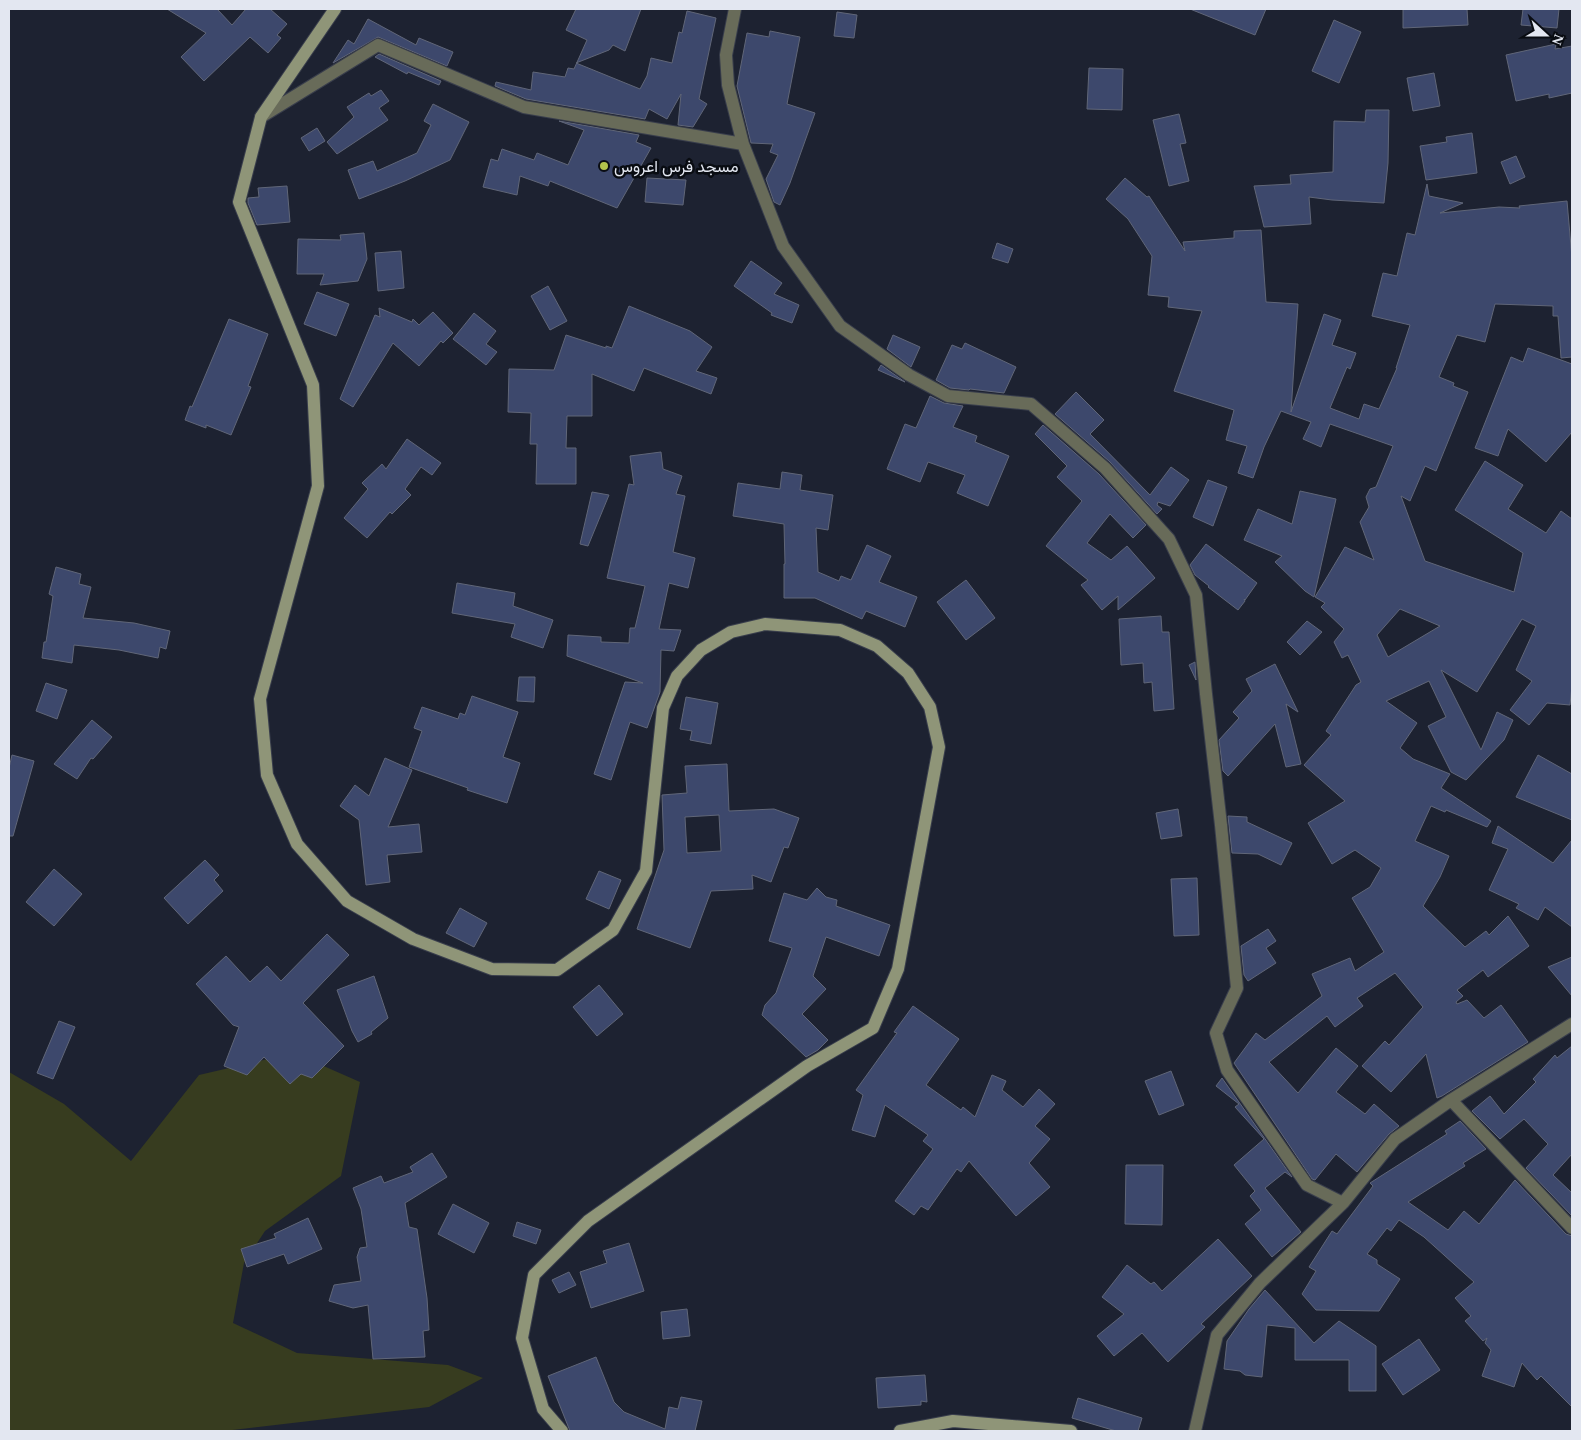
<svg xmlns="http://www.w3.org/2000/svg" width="1581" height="1440" viewBox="0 0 1581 1440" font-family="'Times New Roman',Vazirmatn,serif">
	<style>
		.green { fill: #373c1f }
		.building { fill: #3d486c; stroke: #606678; fill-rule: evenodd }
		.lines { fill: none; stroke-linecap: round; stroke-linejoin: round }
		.street-casing { stroke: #393e4c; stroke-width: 14 }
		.secondary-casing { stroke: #393e4c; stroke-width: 14 }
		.street { stroke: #686b59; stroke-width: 12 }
		.secondary { stroke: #8f9578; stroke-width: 12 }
		.poi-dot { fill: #b2c34c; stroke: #090c12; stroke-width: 2 }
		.labels { text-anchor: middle; stroke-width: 5; stroke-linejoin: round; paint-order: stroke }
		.poi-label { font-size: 16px; fill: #e3e7f1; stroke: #090c12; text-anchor: start }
	</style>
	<rect width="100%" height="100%" fill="#1d2231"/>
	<!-- green -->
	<path class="green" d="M294,1053L360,1082L341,1176L265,1231L244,1263L233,1323L297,1353L448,1365L483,1378L429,1407L224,1431H9V1072L64,1104L131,1161L199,1075Z"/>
	<!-- building -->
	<path class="building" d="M167,9H217L232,25L246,9H270L287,24L277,35L281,38L268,53L250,37L204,81L181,57L206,33Z
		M576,9H641L625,51L613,45L609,50L576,63L640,89L647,76L651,58L672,63L679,32L682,33L687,11L716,18L699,99L707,104L693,127L678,125L681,94L667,119L649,109L645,119L526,99L495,86L496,82L531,90L533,72L565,77L568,68L574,69L587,40L566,30Z
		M1190,9H1266L1255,35Z
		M1403,9H1467L1468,25L1403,28Z
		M1523,9H1559L1557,28L1521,25Z
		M837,12L857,15L854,38L834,36Z
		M368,19L416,45L419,38L453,52L447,66L378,37L333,63L348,40L354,44Z
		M1334,20L1361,32L1339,83L1312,71Z
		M770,31L800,37L787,104L815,113L790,183L780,205L774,202L766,179L778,155L770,152L773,144L751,143L737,86L747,33L769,37Z
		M1556,44L1555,49L1572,46V93L1549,98V94L1516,101L1506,55Z
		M379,54L441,81L439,85L408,72L407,74L375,57Z
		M1089,68L1123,69L1122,110L1087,109Z
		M1434,73L1440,106L1413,111L1407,78Z
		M381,90L389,101L379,108L388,120L337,154L327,142L354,117L347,107L369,93L371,96Z
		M433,104L469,122L450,160L405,181L359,199L348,170L373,161L377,171L417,153L431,125L424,121Z
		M1366,110H1389L1388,163L1384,203L1332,200L1309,197L1311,224L1264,227L1254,186L1291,184L1290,175L1333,172L1334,121L1365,122Z
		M1179,114L1186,143L1180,144L1189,181L1169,186L1153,120Z
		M559,121L639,135L636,142L651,148L617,208L550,181L548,186L520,176L517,195L483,187L491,159L498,161L502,149L534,160L537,153L568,165L584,130Z
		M317,128L325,141L309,151L301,138Z
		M1472,133L1477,173L1426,180L1420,146L1447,142L1446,137Z
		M1516,156L1525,177L1510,184L1501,162Z
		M647,178L686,180L683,205L645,202Z
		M1125,178L1147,197L1149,196L1185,251L1183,242L1234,238V231L1261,230L1266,302L1298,304L1291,412L1324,314L1341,320L1332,345L1356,353L1350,369L1347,367L1330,408L1359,419L1364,404L1379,409L1397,368H1396L1410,325L1372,316L1383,273L1397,276L1407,233L1415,235L1427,184L1429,196L1463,203L1440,213L1499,207L1520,208L1519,206L1567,201L1572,258V357L1561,358L1558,316H1553V306L1495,304L1485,342L1457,335L1439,377L1454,383L1453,386L1468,392L1436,471L1425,466L1410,501L1401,496L1425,561L1514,592L1523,553L1455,510L1485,461L1523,485L1508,509L1546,533L1561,511L1572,519V686L1570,705L1547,703L1529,725L1510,710L1532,681L1516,670L1536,626L1522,619L1477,692L1441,670L1481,750L1497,712L1513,720L1504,740L1466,780L1451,772L1428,726L1446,717L1429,681L1386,701L1417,723L1400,748L1413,759L1450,774L1441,788L1491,821L1487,827L1446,810L1445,812L1431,806L1415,841L1449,856L1440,877L1423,906L1465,947L1486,931L1489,935L1508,916L1529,946L1488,977L1483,970L1457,990L1463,996L1456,1002L1457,1004L1467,1000L1484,1018L1501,1005L1528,1042L1442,1096L1437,1098L1426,1054L1391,1092L1362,1066L1385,1041L1389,1045L1423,1007L1395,973L1357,998L1363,1006L1335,1027L1327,1016L1269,1062L1298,1093L1336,1048L1358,1066L1336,1092L1365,1114L1374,1104L1399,1126L1389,1134L1357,1172L1336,1154L1315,1180L1312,1179L1234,1063L1256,1033L1265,1040L1322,996L1312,974L1350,958L1355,971L1384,952L1352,898L1370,887L1381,868L1355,850L1332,864L1308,823L1345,801L1304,765L1331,735L1326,731L1356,685L1361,682L1348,655L1342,658L1334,642L1344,629L1321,607L1325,603L1315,597L1345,547L1374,560L1360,522L1369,507L1366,497L1370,489L1376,487L1393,446L1330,424L1321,447L1303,439L1311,422L1281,411L1264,447L1253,478L1238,473L1247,446L1226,440L1234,410L1174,391L1202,311L1168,307L1169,297L1148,295L1152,256L1128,219L1106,199ZM1400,609L1440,626L1388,657L1377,635Z
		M287,186L290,222L257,225L248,203V198L259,197L258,188Z
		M364,233L367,259L358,281L320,285L324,274H297L298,239L341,240L340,235Z
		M997,243L1013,249L1008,263L992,258Z
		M401,251L404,288L378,291L375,253Z
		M751,261L782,283L774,294L799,305L792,323L771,315L772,313L734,286Z
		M548,286L567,321L550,330L531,296Z
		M317,292L349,304L336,336L304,324Z
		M629,306L690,331L712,347L696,371L717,378L711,394L644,368L634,391L592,374V416H567L566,448H576V484H536L537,444H530L531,413L508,412L509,369L554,370L566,335L606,348V346L612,348Z
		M379,308L412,322L413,319L419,325L433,312L453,333L443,343L441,341L419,366L393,343L353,407L340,399L375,315L380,317Z
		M474,313L496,331L486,344L497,352L486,365L453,339Z
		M229,319L268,334L248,386L251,387L231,435L206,425V428L185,420L190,406L192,407Z
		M893,335L920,347L911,367L887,349Z
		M965,343L1016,367L1004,393L970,389L969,390L950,388L936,380L952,345L962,349Z
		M1528,348L1572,364V432L1546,462L1508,429L1498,456L1475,448L1511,357L1523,362Z
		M881,365L905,382L878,370Z
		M1076,392L1104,420L1090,434L1150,495L1171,467L1189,480L1170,506L1158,502L1157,505L1162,509L1157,514L1110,462L1055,414Z
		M930,396L944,403L963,406L953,427L977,436L975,442L1009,456L988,506L957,493L965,475L928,462L920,482L887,469L905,424L916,428Z
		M1043,425L1099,474L1146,525L1133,538L1110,514L1087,543L1111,560L1127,546L1155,578L1118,610V596L1102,610L1081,585L1088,580L1046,546L1082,501L1057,477L1067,466L1035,434Z
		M407,439L441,463L432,475L421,467L405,489L411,495L392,514L390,512L367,538L344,518L368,489L362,483L382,464L386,469Z
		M661,452L663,469L682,476L676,494L685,496L673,552L695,558L688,588L669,583L659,629L681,630L674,651L661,650L660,692L647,728L630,722L611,780L594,774L611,723L625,682L643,683L567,656L568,635L601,637V642L629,643L630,628H635L645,586L607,578L629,484L634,485L630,456Z
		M782,472L802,475L800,490L833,495L828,530L816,528L818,572L839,581L841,576L851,580L867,545L891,556L879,582L917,597L905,627L866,611L862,619L815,598H784V564H785L784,524L733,516L738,483L780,489Z
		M1208,480L1227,487L1213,526L1193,517Z
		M1300,491L1336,499L1314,597L1305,591L1275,562L1282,556L1244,540L1258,509L1292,524Z
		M592,492L609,495L588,546L580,544Z
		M1206,544L1257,583L1245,600L1244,599L1245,601L1238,610L1208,587L1209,586L1195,575L1190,565Z
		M56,567L81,574L79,584L91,587L83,618L134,623L170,631L166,649L160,647L158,658L119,650L74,645L72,663L42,658L44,642H46L53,596L49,594Z
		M966,580L995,618L966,640L937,602Z
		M457,583L515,593L513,606L553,620L543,648L511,637L515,624L452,613Z
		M1161,616L1162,632H1169L1174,709L1154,711L1152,682L1144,683L1143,663L1121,665L1119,619Z
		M1307,621L1322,632L1300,655L1287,642Z
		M1195,662L1196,680L1189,665Z
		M1275,664L1298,712L1286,704L1301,764L1286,767L1275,724L1228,776L1223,771L1219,740L1239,718L1233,712L1252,691L1246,679Z
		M519,677H535L534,702L517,701Z
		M46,683L67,690L57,719L36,711Z
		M472,696L518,712L503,757L520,763L507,803L467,790L468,788L409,767L422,731L414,728L422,707L458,719L460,713L465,715Z
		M686,697L718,703L711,744L690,740L692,731L680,729Z
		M92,720L112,737L93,759L91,758L77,779L54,764Z
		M12,755L34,761L13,836H9V768Z
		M1538,755L1572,774V820L1516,797Z
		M385,758L412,770L388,827L419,824L422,852L387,855L390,882L366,885L359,820L340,806L355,785L369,796Z
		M727,764L729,811L774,809L799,818L788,848L784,847L771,882L752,875L753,889L711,891L690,948L637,929L664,850L662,795L687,793L685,766ZM719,815L721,851L687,853L685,817Z
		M1178,809L1182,836L1161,839L1156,813Z
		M1228,816L1247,817V822L1292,843L1281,865L1258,854L1232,853Z
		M1498,826L1553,863L1572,840V927L1545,907L1538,920L1516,908L1519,904L1489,890L1508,849L1492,843Z
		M205,860L219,875L214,880L223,891L188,924L164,898Z
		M54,869L82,894L54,926L26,902Z
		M599,871L621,880L609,909L586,899Z
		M1197,878L1199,935L1174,936L1171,879Z
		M817,888L826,897L837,900L836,906L890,925L879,956L826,937L813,976L826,989L802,1014L828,1040L818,1050L806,1057L762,1015L765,1005L776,993L792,948L769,941L784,893L807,900Z
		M460,908L487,923L474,947L446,933Z
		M1268,929L1276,941L1266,948L1276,963L1248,981L1244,975L1241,946Z
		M327,934L349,955L303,1003L344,1046L312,1078L301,1074L290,1084L264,1057L247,1075L224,1066L239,1027L233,1025L196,984L226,956L250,982L267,966L281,981Z
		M1572,957V996L1548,967Z
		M374,976L388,1018L371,1032L372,1034L358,1042L352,1031L337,990Z
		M599,985L623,1014L597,1036L573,1007Z
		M913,1006L959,1039L926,1085L961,1110L963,1107L975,1117L992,1075L1006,1081L1002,1090L1023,1107L1039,1089L1055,1104L1035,1126L1050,1139L1029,1163L1050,1187L1016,1216L969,1161L961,1172L957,1169L928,1210L921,1206L914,1215L895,1201L933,1149L923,1141L928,1135L885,1105L875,1137L852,1130L863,1095L856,1090L897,1033L894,1032Z
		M59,1021L75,1027L53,1079L37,1073Z
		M1572,1046V1154L1553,1175L1572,1193V1216L1526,1168L1548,1144L1524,1119L1500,1139L1472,1111L1490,1096L1504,1114L1536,1082L1533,1079L1555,1055L1557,1058Z
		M1171,1071L1184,1105L1159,1115L1145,1081Z
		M1222,1078L1292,1177L1285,1172L1265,1188L1301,1232L1272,1257L1245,1224L1261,1210L1250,1196L1255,1191L1234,1165L1264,1139L1235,1107L1239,1104L1216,1086Z
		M1460,1121L1486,1149L1463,1163L1465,1166L1408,1202L1448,1230L1464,1211L1479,1224L1515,1180L1566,1234L1572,1236V1407L1541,1376L1537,1380L1522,1363L1514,1387L1482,1376L1491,1350L1485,1343L1487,1338L1483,1341L1465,1321L1471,1316L1455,1298L1474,1282L1424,1237L1399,1220L1391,1231L1387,1228L1367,1254L1377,1260V1264L1400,1279L1379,1311L1316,1310L1302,1294L1316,1271L1309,1267L1332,1231L1337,1234L1373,1186L1370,1183L1447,1134L1445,1131Z
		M432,1153L447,1177L405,1203L409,1227L417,1229L427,1298L429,1330L423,1331L425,1357L373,1359L368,1305L353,1308L329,1301L334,1285L361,1281L357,1257L360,1248L367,1247L361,1209L353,1188L381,1176L384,1183L413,1172L410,1167Z
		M1126,1165H1163L1162,1225L1125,1224Z
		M453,1204L489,1223L474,1253L438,1234Z
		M308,1218L322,1249L288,1264L284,1254L247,1267L241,1249L276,1238L274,1234Z
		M517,1222L541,1230L536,1244L513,1236Z
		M1218,1239L1252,1276L1201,1324L1205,1327L1168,1362L1142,1333L1114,1356L1097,1336L1124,1314L1102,1297L1127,1265L1151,1284L1154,1282L1162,1291Z
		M629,1243L644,1291L591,1308L580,1272L607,1263L603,1251Z
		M569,1272L576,1285L559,1293L552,1280Z
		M1265,1290L1314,1343L1339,1321L1376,1346V1391H1349V1360H1295V1328L1267,1325L1262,1377L1245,1375L1240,1371L1224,1369L1227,1341L1249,1309Z
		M687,1309L690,1336L663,1339L661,1312Z
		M1419,1339L1440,1370L1403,1395L1382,1364Z
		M596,1357L614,1402L624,1412L665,1429L669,1407L678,1409L681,1397L702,1401L695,1431H570L548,1376Z
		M925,1375L927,1402L921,1401V1405L878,1408L876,1378Z
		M1078,1398L1142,1418L1138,1431H1116L1072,1418Z"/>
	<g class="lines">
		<defs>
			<path id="street" d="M735,9L726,55L728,85L743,144
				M261,117L378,45L524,107L743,144L783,246L840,326L909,375L948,396L1031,404L1105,468L1169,539L1196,595L1206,694L1221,825L1237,988L1216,1033L1227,1070L1307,1185L1343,1203
				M1451,1100L1572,1228
				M1195,1431L1217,1335L1260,1283L1343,1203L1395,1139L1451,1100L1572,1024"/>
			<path id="secondary" d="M335,9L261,117L239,202L313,385L318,486L260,699L267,775L297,844L347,901L413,939L492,969L557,970L613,930L646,871L663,708L677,676L701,650L731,632L765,624L840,630L877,646L908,673L930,707L939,747L898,969L873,1028L807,1066L588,1221L534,1275L522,1338L543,1409L562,1431
				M900,1431L953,1421L1071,1431"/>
		</defs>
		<!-- street casing -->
		<use href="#street" class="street-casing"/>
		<!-- secondary casing -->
		<use href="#secondary" class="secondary-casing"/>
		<!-- street -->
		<use href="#street" class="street"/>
		<!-- secondary -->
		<use href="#secondary" class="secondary"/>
	</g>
	<!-- markers -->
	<circle class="poi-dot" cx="604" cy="166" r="5"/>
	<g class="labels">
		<!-- poi labels -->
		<g class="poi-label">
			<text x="614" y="172">مسجد فرس اعروس</text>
		</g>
	</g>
	<!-- border -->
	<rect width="1581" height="1440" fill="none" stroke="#e3e7f1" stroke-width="20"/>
	<!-- north arrow -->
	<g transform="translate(1546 35) rotate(111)" stroke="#090c12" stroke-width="4" paint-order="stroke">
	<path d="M0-4L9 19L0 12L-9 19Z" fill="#e3e7f1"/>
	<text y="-8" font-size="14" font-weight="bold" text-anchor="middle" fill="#e3e7f1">N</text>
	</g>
</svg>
